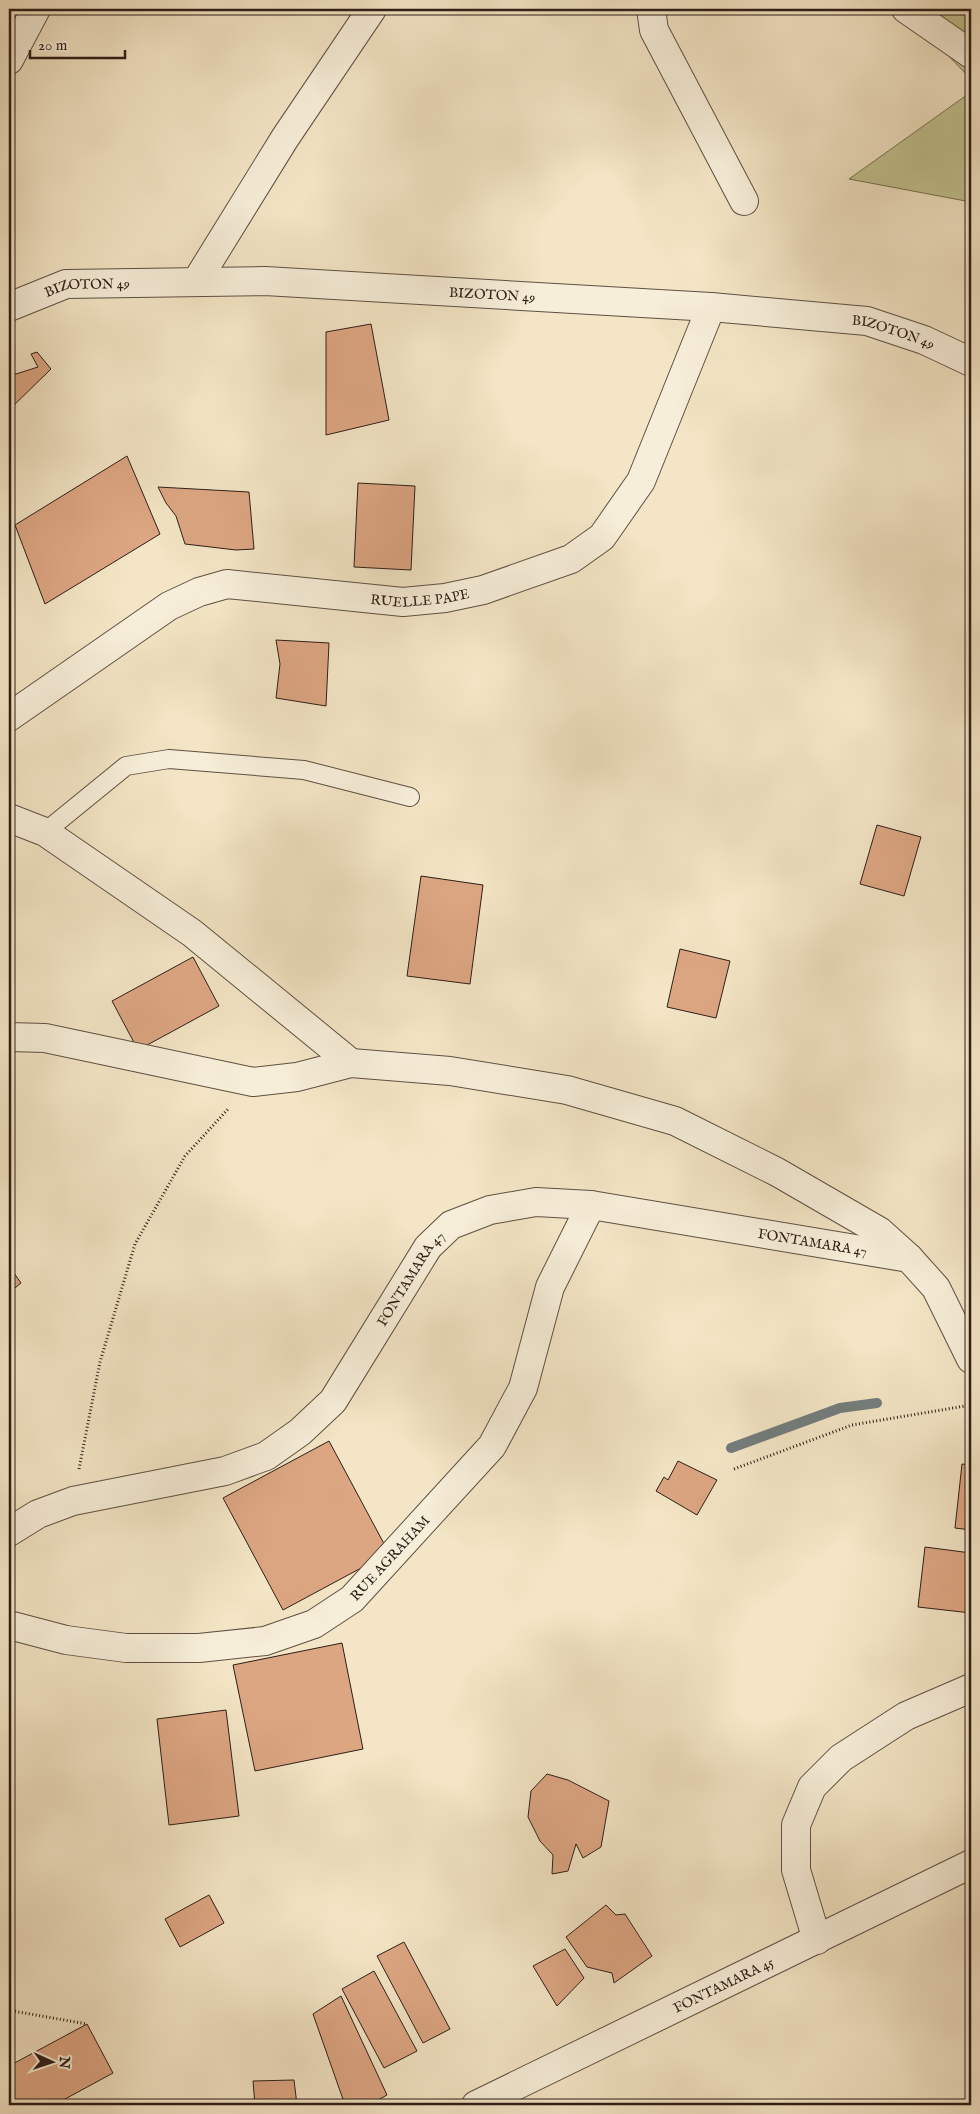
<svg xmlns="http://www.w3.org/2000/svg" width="980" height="2114" viewBox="0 0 980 2114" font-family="'IM FELL English',serif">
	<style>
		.green { fill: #c1c390; stroke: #777054 }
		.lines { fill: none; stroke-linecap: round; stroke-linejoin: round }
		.stream { stroke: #737d7d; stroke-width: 10 }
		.building { fill: #dda683; stroke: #2d1e18 }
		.service-casing { stroke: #5e5043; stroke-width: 20 }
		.minor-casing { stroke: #5e5043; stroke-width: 30 }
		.path { stroke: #2d1e18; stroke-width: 3; stroke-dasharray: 1 2.5; stroke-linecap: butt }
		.service { stroke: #f7eed9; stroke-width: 18 }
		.minor { stroke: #f7eed9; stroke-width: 28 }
		.labels { text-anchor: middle; stroke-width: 4.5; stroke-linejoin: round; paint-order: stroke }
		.street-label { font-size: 14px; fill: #2d1e18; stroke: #f7eed9 }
	</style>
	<rect width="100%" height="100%" fill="#f3e5c5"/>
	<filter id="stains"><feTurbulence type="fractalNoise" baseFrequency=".004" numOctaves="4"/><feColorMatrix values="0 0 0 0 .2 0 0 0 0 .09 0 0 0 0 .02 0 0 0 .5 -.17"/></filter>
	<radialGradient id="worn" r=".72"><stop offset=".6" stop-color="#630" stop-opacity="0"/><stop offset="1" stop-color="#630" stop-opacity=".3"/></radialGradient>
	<!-- green -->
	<path class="green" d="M903,9H971V79Z
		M971,92V202L849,179Z"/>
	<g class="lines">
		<!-- stream -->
		<path class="stream" d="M731,1448L840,1408L877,1403"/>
	</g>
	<!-- building -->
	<path class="building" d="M371,324L389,420L326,435V332Z
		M37,352L51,369L9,410V372L16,374L38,367L31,354Z
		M127,456L160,534L45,604L15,525Z
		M358,483L415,486L411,570L354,567Z
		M158,487L249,492L254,549L236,550L185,544L176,516L166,503Z
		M276,640L329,643L326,706L276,698L280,664Z
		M877,825L921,837L904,896L860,884Z
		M421,876L483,885L470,984L407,976Z
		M680,949L730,961L716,1018L667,1007Z
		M193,957L219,1006L138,1050L112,1001Z
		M9,1266L21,1283L9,1293Z
		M329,1441L389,1553L283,1610L223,1498Z
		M678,1461L717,1480L697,1515L656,1491L664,1477L668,1480Z
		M962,1464L971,1465V1530L955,1528Z
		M925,1547L971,1553V1613L918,1607Z
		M342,1643L363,1749L255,1771L233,1665Z
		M226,1710L239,1816L169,1825L157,1719Z
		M547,1774L568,1780L609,1801L601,1847L583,1858L576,1844L568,1871L552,1874L553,1855L540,1841L528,1817L531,1791Z
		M209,1895L224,1923L180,1947L165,1919Z
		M606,1905L616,1915L625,1914L652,1956L614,1983L612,1973L587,1967L566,1937Z
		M404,1942L450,2029L423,2043L377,1956Z
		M565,1949L584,1978L557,2006L533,1966Z
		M374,1971L417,2051L384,2068L342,1989Z
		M341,1996L387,2095L369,2105H345L313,2014Z
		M87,2024L113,2073L54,2105H9V2066Z
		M294,2080L297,2105H255L253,2081Z"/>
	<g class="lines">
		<defs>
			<path id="service" d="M45,832L126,766L169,759L304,770L410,797"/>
			<g id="minor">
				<path d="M651,9L654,30L744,201"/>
				<path d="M906,9L971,54"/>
				<path d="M9,60L36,9"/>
				<path d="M196,282L285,138L372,9"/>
				<path id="s1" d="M9,307L66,284L265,281L711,307L867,321L924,340L971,362"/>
				<path id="s2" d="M9,717L169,606L199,592L227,584L403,602L445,598L483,590L571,559L602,537L641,481L711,307"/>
				<path d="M9,818L45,832L192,933L351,1063"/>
				<path d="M9,1037L45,1038L253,1082L297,1077L351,1063L450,1071L567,1090L675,1121L777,1172L879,1231L909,1258L936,1288L971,1359"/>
				<path id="s3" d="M9,1532L38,1514L73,1501L225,1471L266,1456L300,1432L333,1401L428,1247L451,1225L490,1210L536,1202L591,1205L909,1258"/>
				<path id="s4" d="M9,1625L66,1640L126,1648H199L265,1641L314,1624L352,1599L492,1446L523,1388L550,1287L591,1205"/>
				<path d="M817,1940L796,1870V1825L812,1787L841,1758L906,1716L971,1688"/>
				<path id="s5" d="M476,2105L971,1864"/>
			</g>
		</defs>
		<!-- service casing -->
		<use href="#service" class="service-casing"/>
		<!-- minor casing -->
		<use href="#minor" class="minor-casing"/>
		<!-- path -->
		<path class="path" d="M79,1469L100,1362L135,1244L185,1156L229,1108
			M734,1469L852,1425L971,1405
			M9,2014L13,2011L87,2024"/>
		<!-- service -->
		<use href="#service" class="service"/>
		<!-- minor -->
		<use href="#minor" class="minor"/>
	</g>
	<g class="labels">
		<!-- street labels -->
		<g class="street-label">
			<text dy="5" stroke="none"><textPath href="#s1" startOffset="82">BIZOTON 49</textPath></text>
			<text dy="5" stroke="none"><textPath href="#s1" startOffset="488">BIZOTON 49</textPath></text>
			<text dy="5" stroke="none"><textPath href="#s1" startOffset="892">BIZOTON 49</textPath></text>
			<text dy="5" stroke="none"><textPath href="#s2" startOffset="451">RUELLE PAPE</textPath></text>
			<text dy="5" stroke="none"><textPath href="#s3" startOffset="938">FONTAMARA 47</textPath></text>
			<text dy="5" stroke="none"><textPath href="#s3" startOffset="502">FONTAMARA 47</textPath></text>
			<text dy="5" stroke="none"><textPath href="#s4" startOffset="412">RUE AGRAHAM</textPath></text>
			<text dy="5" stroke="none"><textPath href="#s5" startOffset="275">FONTAMARA 45</textPath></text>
		</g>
	</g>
	<!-- margin -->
	<rect width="980" height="2114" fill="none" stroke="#f3e5c5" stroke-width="30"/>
	<rect x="10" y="10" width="960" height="2094" fill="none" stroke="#2d1e18" stroke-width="2.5"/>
	<rect x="15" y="15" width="950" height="2084" fill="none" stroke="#2d1e18"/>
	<!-- north arrow -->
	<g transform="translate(52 2062) rotate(93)" stroke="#f7eed9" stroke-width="4" paint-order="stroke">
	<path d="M0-4L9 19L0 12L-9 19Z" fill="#2d1e18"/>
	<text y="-8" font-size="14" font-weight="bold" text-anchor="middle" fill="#2d1e18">N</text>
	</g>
	<!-- scale -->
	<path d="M30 50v8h95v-8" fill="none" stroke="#2d1e18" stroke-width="2.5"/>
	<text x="38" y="50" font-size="15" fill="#2d1e18" stroke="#f7eed9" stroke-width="4" paint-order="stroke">20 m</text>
	<rect width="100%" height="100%" filter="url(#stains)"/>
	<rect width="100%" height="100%" fill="url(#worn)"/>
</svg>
